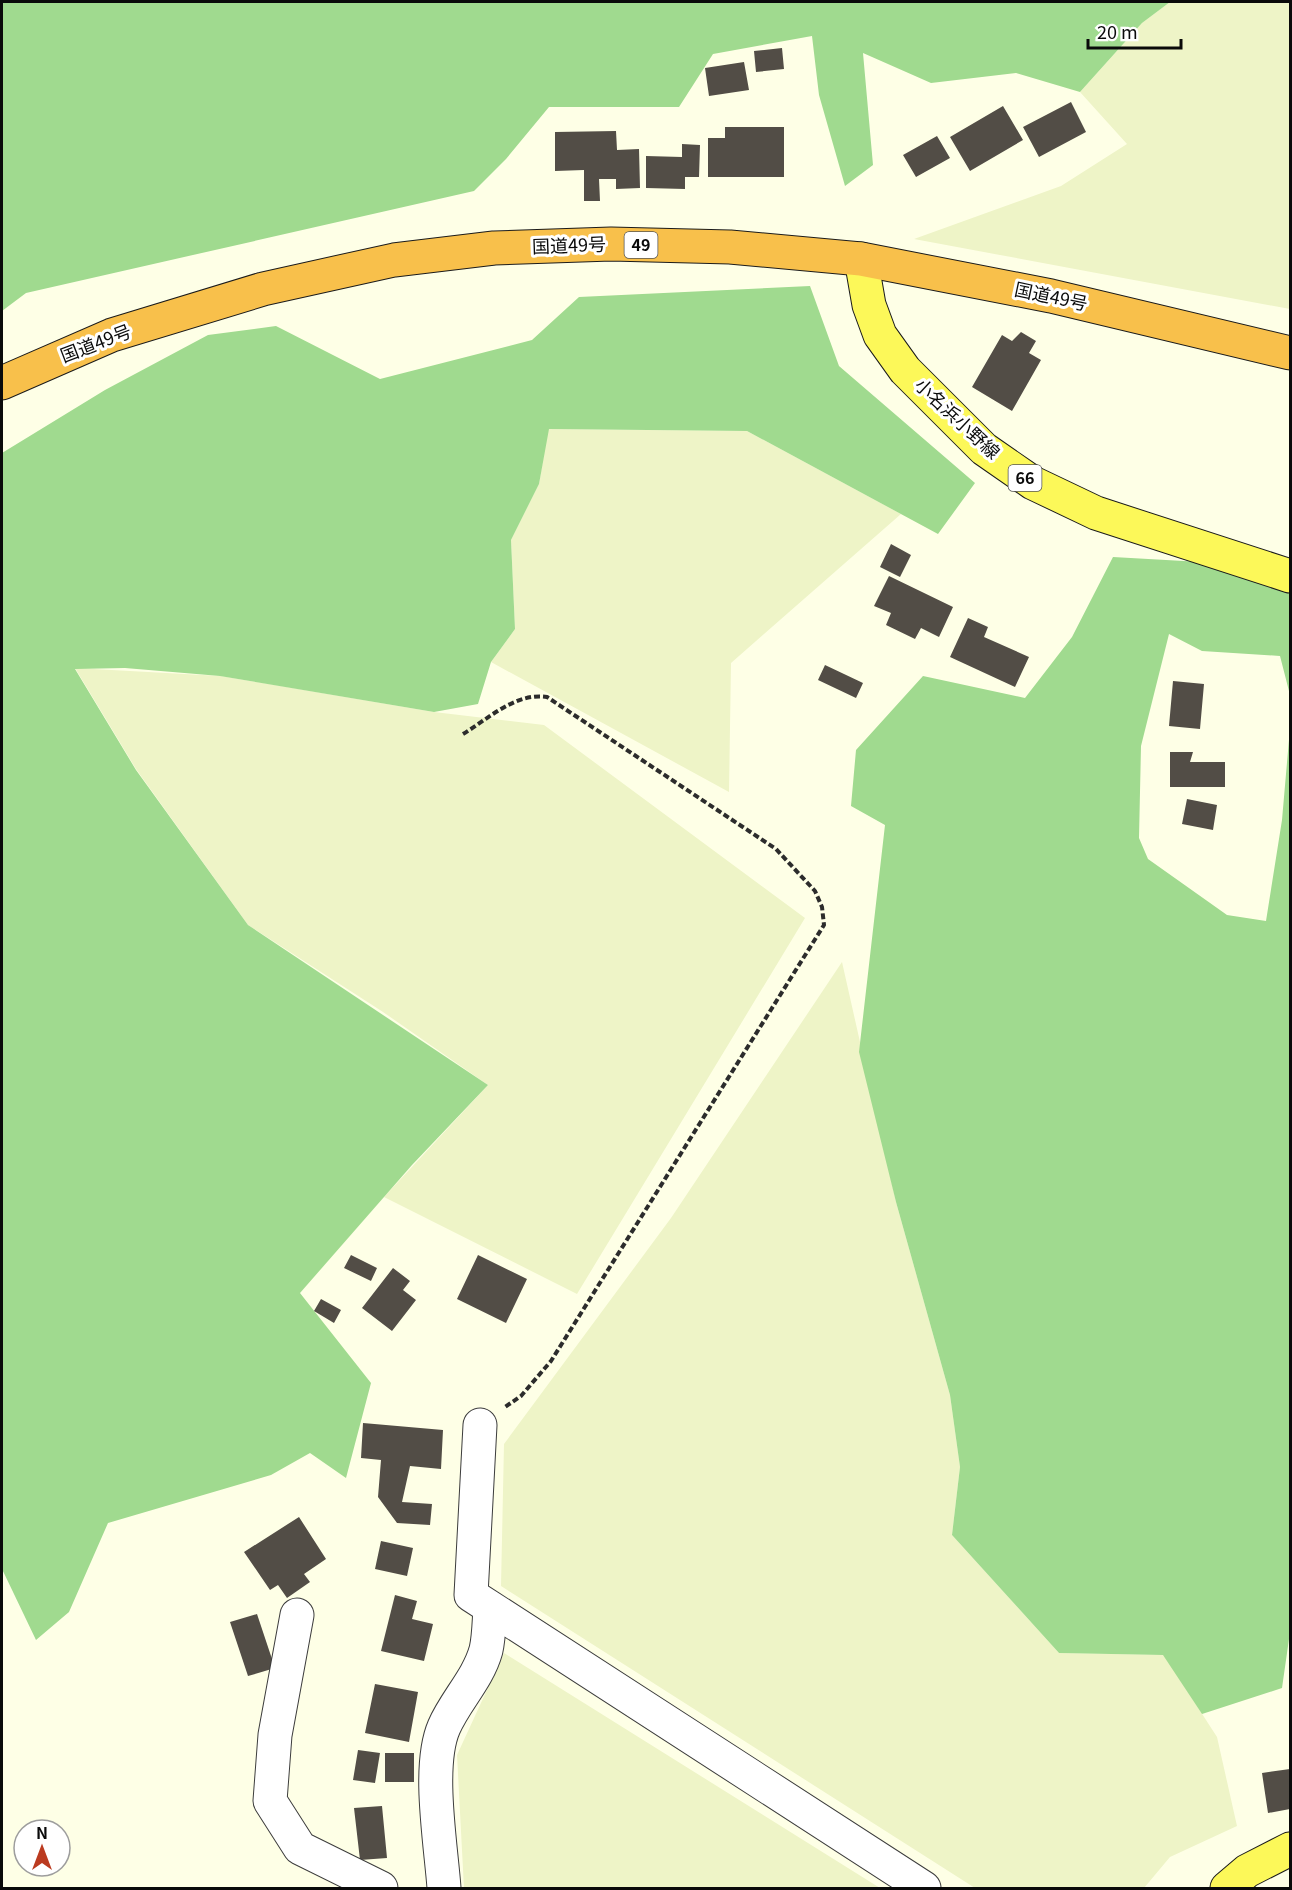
<svg xmlns="http://www.w3.org/2000/svg" width="1292" height="1890" viewBox="0 0 1292 1890" font-family="Georgia,'Noto Sans JP',serif">
	<style>
		.farmland { fill: #eef4c7 }
		.forest { fill: #a0da8f }
		.building { fill: #524d46 }
		.lines { fill: none; stroke-linecap: round; stroke-linejoin: round }
		.minor-casing { stroke: #3d3d3d; stroke-width: 35 }
		.major-casing { stroke: #1b1b1b; stroke-width: 35 }
		.highway-casing { stroke: #1b1b1b; stroke-width: 35 }
		.path { stroke: #2c2c2c; stroke-width: 4; stroke-dasharray: 6 3; stroke-linecap: butt }
		.minor { stroke: #fff; stroke-width: 33 }
		.major { stroke: #fcf859; stroke-width: 33 }
		.highway { stroke: #f8c04b; stroke-width: 33 }
		.labels { text-anchor: middle; stroke-width: 6; stroke-linejoin: round; paint-order: stroke }
		.shield { fill: #fff; stroke: #545454; stroke-width: 1.5 }
		.shield-label { font-size: 16px; font-weight: bold; fill: #0a0a0a }
		.street-label { font-size: 18px; fill: #0a0a0a; stroke: #fff }
	</style>
	<rect width="100%" height="100%" fill="#feffe6"/>
	<!-- farmland -->
	<path class="farmland" d="M1170,2H1290V309L914,239L1061,186L1127,144L1080,92L1142,23Z
		M548,429L747,431L901,514L731,663L729,792L491,662L515,629L511,540L539,484Z
		M75,668L221,676L434,712L544,725L805,918L577,1294L384,1197L488,1085L383,1012L248,925L136,769Z
		M842,962L896,1202L950,1395L960,1467L952,1535L1059,1653L1164,1655L1217,1737L1237,1826L1170,1857L1144,1888H975L501,1586L504,1444L671,1218Z
		M504,1653L880,1888H464L457,1755Z"/>
	<!-- forest -->
	<path class="forest" d="M2,2H1170L1142,23L1080,92L1016,73L931,83L863,53L873,165L845,186L819,95L812,36L713,54L679,107H549L506,159L474,191L26,293L2,311Z
		M810,286L839,366L975,483L938,534L747,431L549,429L539,484L511,540L515,629L491,662L478,704L434,712L220,676L125,668L75,669L136,770L248,925L488,1085L412,1165L300,1293L371,1383L346,1478L310,1453L271,1475L108,1523L69,1612L36,1640L2,1569V453L105,390L208,335L276,326L380,379L532,340L579,297Z
		M1113,557L1290,567V695L1280,656L1202,651L1169,634L1141,746L1139,838L1148,859L1227,915L1266,921L1282,820L1290,728V1632L1282,1688L1202,1714L1163,1655L1059,1653L952,1535L960,1467L950,1395L896,1202L859,1052L885,825L851,806L856,750L923,676L1025,698L1072,637Z"/>
	<!-- building -->
	<path class="building" d="M782,48L784,69L756,72L754,51Z
		M744,62L749,90L709,96L705,68Z
		M1071,102L1086,132L1039,157L1023,127Z
		M1003,106L1023,140L970,171L950,137Z
		M725,127H784V177H708V138H725Z
		M616,131L617,150L639,149L640,188L616,189V179H599L600,201H584V170L555,171V132Z
		M937,136L950,158L916,177L903,155Z
		M682,144L700,145L699,177H685V189L646,188V156L682,157Z
		M1021,332L1036,341L1029,353L1041,360L1012,411L972,387L1002,335L1012,341Z
		M891,544L911,555L900,577L880,567Z
		M889,576L953,607L939,637L921,628L915,639L886,625L891,613L874,606Z
		M968,618L988,627L984,637L1029,657L1015,687L950,657Z
		M825,665L863,683L856,698L818,680Z
		M1173,681L1204,684L1200,729L1169,726Z
		M1170,752H1193L1190,762H1225V787H1170Z
		M1187,799L1217,805L1213,830L1182,824Z
		M351,1255L377,1268L371,1281L344,1268Z
		M478,1255L527,1279L506,1323L457,1299Z
		M393,1268L410,1281L403,1290L416,1300L392,1331L362,1308Z
		M321,1299L341,1310L334,1323L314,1311Z
		M363,1423L443,1430L441,1469L410,1466L402,1502L432,1504L430,1525L397,1523L378,1497L381,1460L361,1458Z
		M299,1517L326,1559L304,1574L310,1582L287,1598L278,1585L270,1590L244,1552Z
		M381,1541L413,1548L407,1576L375,1569Z
		M395,1595L417,1601L412,1619L433,1624L424,1661L381,1651Z
		M257,1614L275,1668L248,1676L230,1622Z
		M375,1684L418,1692L409,1742L365,1733Z
		M358,1750L380,1753L375,1783L353,1780Z
		M385,1753H414V1782H385Z
		M1290,1769V1809L1268,1813L1262,1773Z
		M382,1806L387,1858L360,1860L354,1808Z"/>
	<g class="lines">
		<defs>
			<path id="minor" d="M480,1425L471,1595L924,1888
				M297,1615L275,1735L270,1801L300,1848L381,1888
				M444,1888C441,1845 427,1766 444,1727C455,1701 478,1679 486,1650C489,1637 489,1622 490,1608"/>
			<path id="major" d="M861,259L869,305L880,335L905,370L984,449L1033,483L1096,513L1290,576
				M1227,1888L1247,1871L1290,1849"/>
			<path id="highway" d="M2,383L112,335L263,289L394,260L494,248L611,244L730,247L861,259L1051,296L1290,353"/>
		</defs>
		<!-- minor casing -->
		<use href="#minor" class="minor-casing"/>
		<!-- major casing -->
		<use href="#major" class="major-casing"/>
		<!-- highway casing -->
		<use href="#highway" class="highway-casing"/>
		<!-- path -->
		<path class="path" d="M463,734C488,719 516,692 547,697L776,849L815,891L822,907L824,925L551,1361L521,1396L505,1407"/>
		<!-- minor -->
		<use href="#minor" class="minor"/>
		<!-- major -->
		<use href="#major" class="major"/>
		<!-- highway -->
		<use href="#highway" class="highway"/>
	</g>
	<g class="labels">
		<!-- shield labels -->
		<g class="shield">
			<rect x="624.5" y="232" width="33" height="26" rx="4.5"/>
			<rect x="1008.5" y="465" width="33" height="26" rx="4.5"/>
		</g>
		<g class="shield-label">
			<text x="641" y="251">49</text>
			<text x="1025" y="484">66</text>
		</g>
		<!-- street labels -->
		<g class="street-label">
			<text transform="translate(569 246) rotate(-2)" y="6">国道49号</text>
			<text transform="translate(1051 297) rotate(12)" y="6">国道49号</text>
			<text transform="translate(96 344) rotate(-21)" y="6">国道49号</text>
			<text transform="translate(957 419) rotate(43)" y="6">小名浜小野線</text>
		</g>
	</g>
	<!-- border -->
	<rect width="1292" height="1890" fill="none" stroke="#0a0a0a" stroke-width="6"/>
	<!-- north arrow -->
	<g transform="translate(42 1848)"><circle r="28" fill="#ffffff" stroke="#9d9d9d" stroke-width="1.5"/>
	<path d="M0-4.5L10 22L0 15L-10 22Z" fill="#bb3b20"/>
	<text y="-9" font-size="16" font-weight="bold" text-anchor="middle" fill="#0a0a0a">N</text>
	</g>
	<!-- scale -->
	<path d="M1088 39v9h93v-9" fill="none" stroke="#0a0a0a" stroke-width="3"/>
	<text x="1097" y="39" font-size="18" fill="#0a0a0a" stroke="#ffffff" stroke-width="4.5" paint-order="stroke">20 m</text>
</svg>
